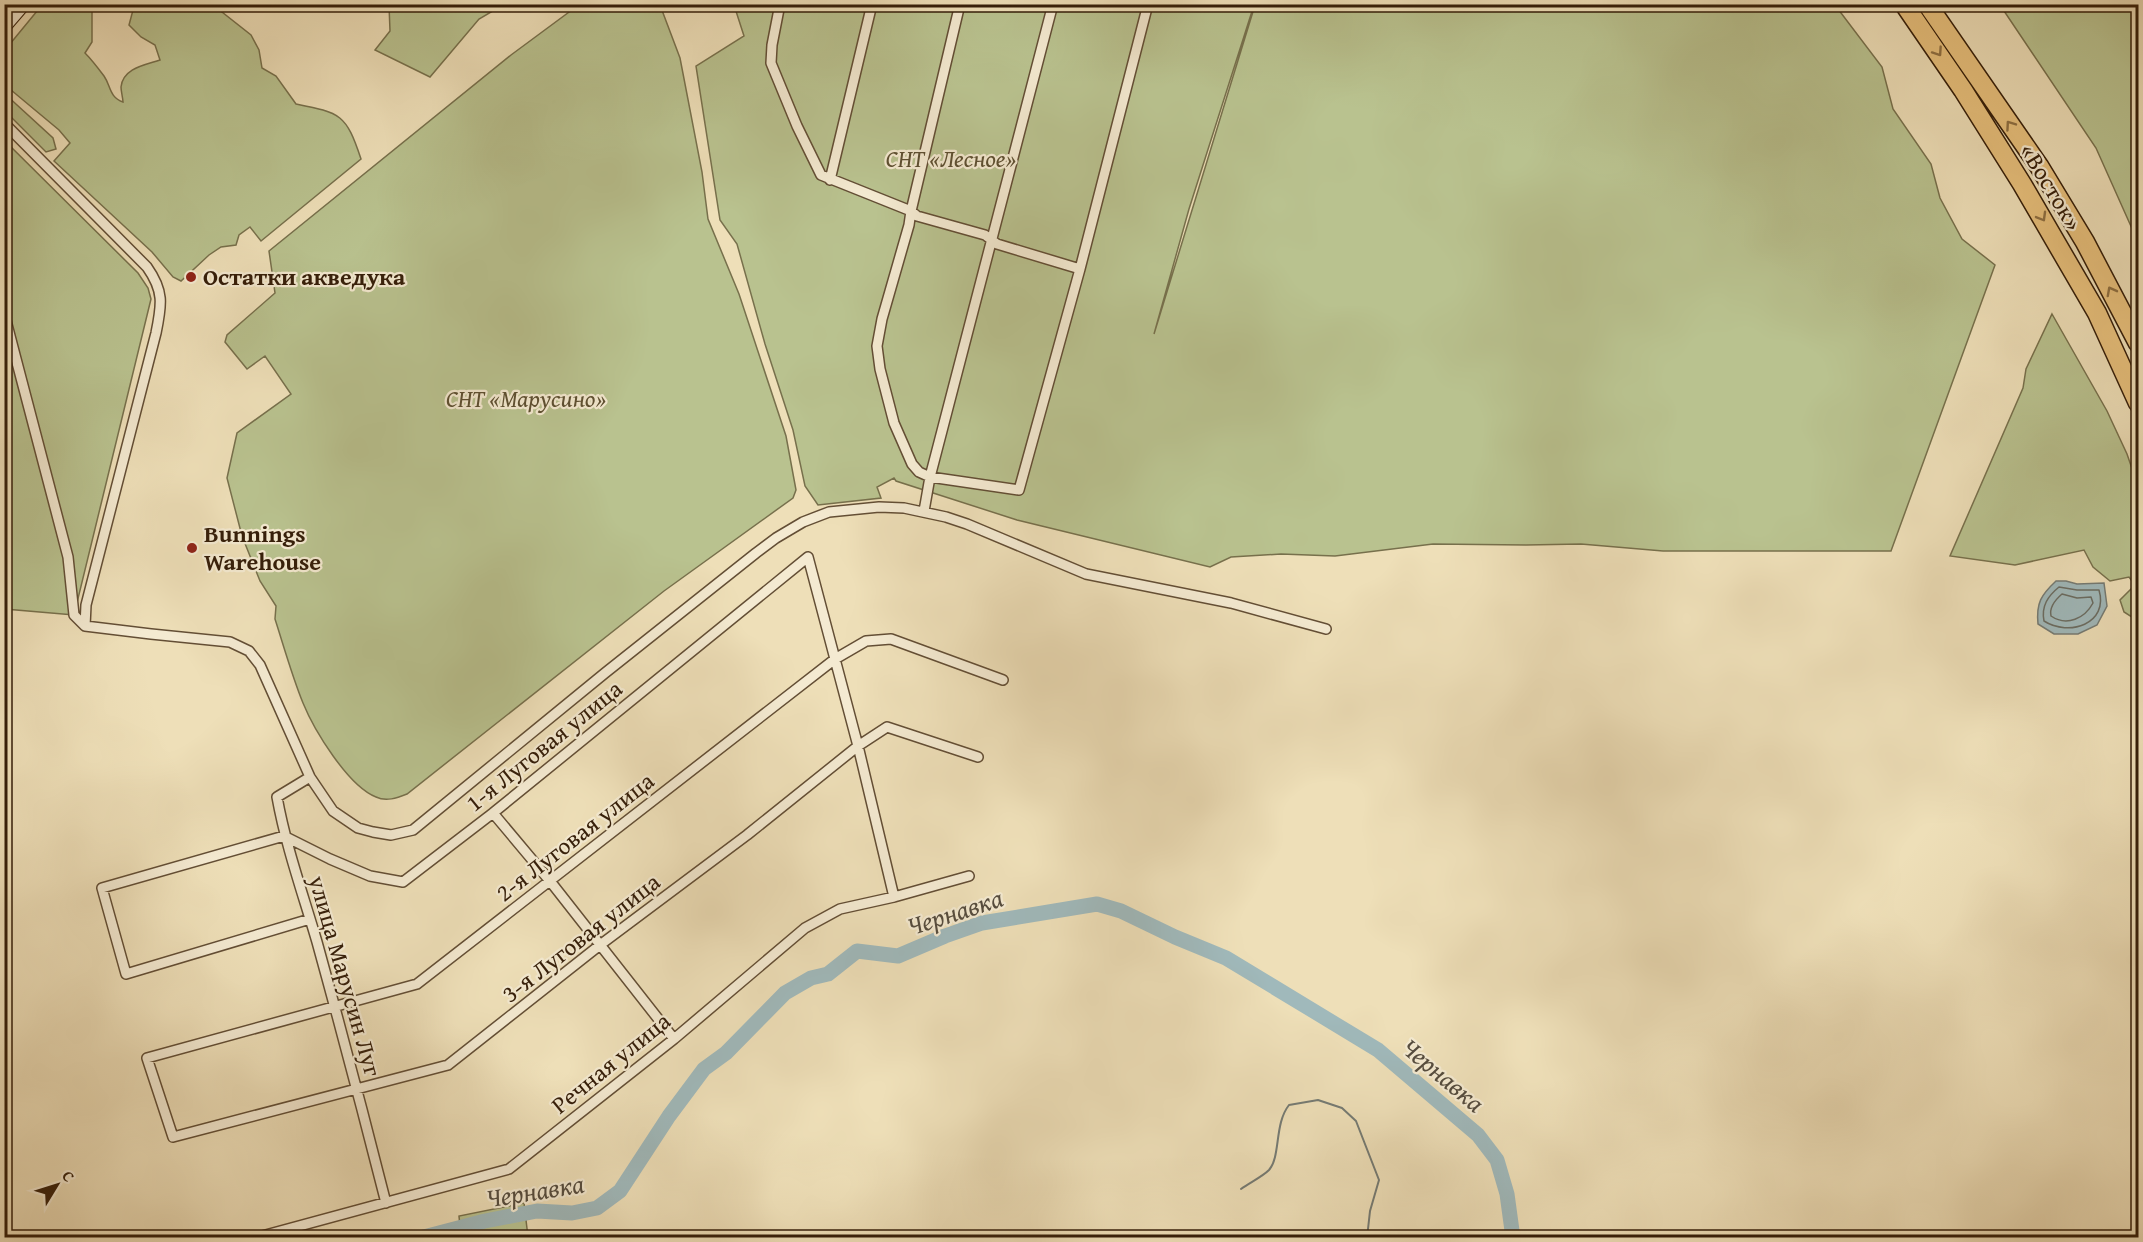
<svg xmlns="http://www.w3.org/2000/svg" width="2143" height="1242" viewBox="0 0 2143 1242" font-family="'Gentium Book Plus',serif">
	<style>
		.green { fill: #b9c28f; stroke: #77704c; stroke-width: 1.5 }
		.water { fill: #a0b9bb; stroke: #757b74; stroke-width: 1.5 }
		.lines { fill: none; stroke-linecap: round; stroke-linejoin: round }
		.shore { stroke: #6a6c62; stroke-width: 1.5 }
		.stream { stroke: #757b74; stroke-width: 2 }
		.river { stroke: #a0b9bb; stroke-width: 15 }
		.street-casing { stroke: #634e35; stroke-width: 12 }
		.secondary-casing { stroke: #351e09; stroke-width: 16 }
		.highway-casing { stroke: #351e09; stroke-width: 21 }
		.street { stroke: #f4ead1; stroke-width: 9 }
		.secondary { stroke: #f4ead1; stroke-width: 14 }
		.highway { stroke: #e7c07c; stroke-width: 18 }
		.oneway { stroke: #8e6f42 }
		.poi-dot { fill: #8f2418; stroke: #f4ead1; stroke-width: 2 }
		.labels { text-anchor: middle; stroke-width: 4.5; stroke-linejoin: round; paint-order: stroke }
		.park-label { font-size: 24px; font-style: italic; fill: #5d4f31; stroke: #f4ead1 }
		.street-label { font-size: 24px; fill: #351e09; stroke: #f4ead1 }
		.poi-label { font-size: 24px; font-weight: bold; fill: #351e09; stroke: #f4ead1; text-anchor: start }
		.water-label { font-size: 26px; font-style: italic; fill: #554c3e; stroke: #f4ead1 }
	</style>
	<rect width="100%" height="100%" fill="#eedfb8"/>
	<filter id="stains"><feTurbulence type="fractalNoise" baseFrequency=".00333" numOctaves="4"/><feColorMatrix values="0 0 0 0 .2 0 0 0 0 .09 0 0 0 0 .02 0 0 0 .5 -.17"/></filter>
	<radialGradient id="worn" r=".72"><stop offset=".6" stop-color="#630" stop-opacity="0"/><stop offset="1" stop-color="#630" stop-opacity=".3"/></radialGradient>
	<!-- green -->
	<path class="green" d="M580,4L660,5L680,58L702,172L708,219L739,294L786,436L796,490L793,498L664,591L407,794C397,798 386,802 376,797C348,786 314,730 303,703C292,676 284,647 275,619L276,606L260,581L242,536L227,478L237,433L291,394L265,356L247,369L225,342L227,335L275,293L269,251L511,55Z
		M42,5H90L92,10V42L85,53C92,60 98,68 104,76C111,86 109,97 123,102C123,98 121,92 121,87C123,68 145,65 160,60L155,45L141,37L129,25L133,10L137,5H213L251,35L259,50L262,68L276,76L296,104C341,113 346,114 361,159L261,241L250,227L239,235L236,245L221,247L209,255L181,281L173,277L152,252L54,161L70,143L59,130L5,85V50Z
		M389,5V4L503,5L479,19L430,77L375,50L390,31Z
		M734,5H1254L1189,209L1154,334L1255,5H1835L1882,67L1893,109L1931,164L1940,198L1962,239L1995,265L1891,551H1663L1581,544L1526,545L1433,544L1335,556L1281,554L1231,557L1210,567L1017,520L896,481L894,478L877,487L881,498L818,505L805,486L793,430L765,344L737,244L720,220L696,66L744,36Z
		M2000,5H2138V242L2096,148Z
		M5,94L53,138L56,149L46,152L5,111Z
		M4,140L138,273L148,288L151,299L74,615L5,609Z
		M2052,314L2107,411L2127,454L2138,486V621L2124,612L2120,600L2135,585L2129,577L2110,581L2093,567L2084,550L2015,565L1950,556L2023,388L2026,369Z
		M524,1203L528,1237H461L459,1216Z"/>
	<!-- water -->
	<path class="water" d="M2056,581H2066L2077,584L2104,583L2107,606L2097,625L2078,634H2054L2038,624C2036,603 2041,595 2056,581Z"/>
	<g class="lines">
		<!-- shore -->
		<path class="shore" d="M2059,587L2077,590H2099C2109,624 2069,637 2044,621C2041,606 2048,596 2059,587Z
			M2062,594L2077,598L2091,597L2093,603C2085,618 2067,627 2051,616C2049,607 2055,600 2062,594Z"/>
		<!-- stream -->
		<path class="stream" d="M1241,1189C1249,1183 1262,1177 1269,1170C1281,1156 1274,1124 1289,1105L1318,1100L1342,1108L1356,1121L1379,1180L1370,1211L1367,1238"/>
		<!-- river -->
		<path class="river" d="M420,1238L485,1221L537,1211L572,1213L597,1208L620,1191L669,1116L704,1069L726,1053L785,993L811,978L828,974L857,951L898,956L945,936L982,923L1097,904L1121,911L1175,937L1226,958L1378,1050L1478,1135L1497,1160L1507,1194L1513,1238"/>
		<defs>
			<path id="street" d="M780,4L772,45L771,63L797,126L821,175L911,211L917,216L985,235L997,244L1080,269L1019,490L930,477L919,472L912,464L894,423L880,369L877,346L882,319L909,225L911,211L960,4
				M4,123L147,267C164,291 162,304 156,333L86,605L85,626
				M830,180L872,4
				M1080,269L1148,4
				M4,313L68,557L74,615L85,626L151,634L230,642L249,651L260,665L310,777L333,811L358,828L373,832L391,835L413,830L605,673L756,553L776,538L803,522L829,512L879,507L904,508L946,517L967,524L1086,574L1231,603L1326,629
				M924,511L930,477L1053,4
				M978,757L887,727L858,746L747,835L600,945L448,1065L173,1137L147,1058L417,984L835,659L866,641L891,639L1003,680
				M310,777L277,797C286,847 303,894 317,942C341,1029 364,1116 386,1203
				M493,813L550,881L674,1039
				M310,919L126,974L102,888L284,836L330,859L370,876L403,882L493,813L808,557L858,746L894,897
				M255,1238L509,1169L674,1039L805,928L840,909L894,897L969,876"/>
			<path id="secondary" d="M4,26L23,4"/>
			<path id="highway" d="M1904,4L1963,90L2022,184L2097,313L2138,403
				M1927,4L2039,166L2085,242L2138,343"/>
		</defs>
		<!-- street casing -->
		<use href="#street" class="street-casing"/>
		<!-- secondary casing -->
		<use href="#secondary" class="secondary-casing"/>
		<!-- highway casing -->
		<use href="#highway" class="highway-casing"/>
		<!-- street -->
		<use href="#street" class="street"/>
		<!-- secondary -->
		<use href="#secondary" class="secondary"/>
		<!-- highway -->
		<use href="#highway" class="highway"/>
	</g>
	<!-- one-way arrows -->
	<defs><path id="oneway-chevron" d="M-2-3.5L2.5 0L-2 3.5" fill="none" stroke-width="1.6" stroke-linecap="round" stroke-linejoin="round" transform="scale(1.5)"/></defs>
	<g class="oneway">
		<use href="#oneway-chevron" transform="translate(1938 52) rotate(56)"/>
		<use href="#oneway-chevron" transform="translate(2010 125) rotate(-125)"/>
		<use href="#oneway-chevron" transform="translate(2042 217) rotate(60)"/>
		<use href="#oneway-chevron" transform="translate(2111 291) rotate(-118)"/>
	</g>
	<!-- markers -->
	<g class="poi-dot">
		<circle cx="191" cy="277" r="6"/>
		<circle cx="192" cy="548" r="6"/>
	</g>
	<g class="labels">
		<!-- park labels -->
		<g class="park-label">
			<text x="951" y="167">СНТ «Лесное»</text>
			<text x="526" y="407">СНТ «Марусино»</text>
		</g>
		<!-- street labels -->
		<g class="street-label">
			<text transform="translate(2051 187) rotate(59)" y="8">«Восток»</text>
			<text transform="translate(544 746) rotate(-39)" y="8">1-я Луговая улица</text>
			<text transform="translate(575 837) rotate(-38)" y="8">2-я Луговая улица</text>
			<text transform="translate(581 938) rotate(-38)" y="8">3-я Луговая улица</text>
			<text transform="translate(345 976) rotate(74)" y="8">улица Марусин Луг</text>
			<text transform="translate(611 1063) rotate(-39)" y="8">Речная улица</text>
		</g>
		<!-- poi labels -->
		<g class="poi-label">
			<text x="203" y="285">Остатки акведука</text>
			<text x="204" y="542">Bunnings<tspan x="204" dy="28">Warehouse</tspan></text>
		</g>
		<!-- water labels -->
		<g class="water-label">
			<text transform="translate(955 912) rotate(-18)" y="9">Чернавка</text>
			<text transform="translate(1443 1075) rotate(40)" y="9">Чернавка</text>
			<text transform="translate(535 1191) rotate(-9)" y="9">Чернавка</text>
		</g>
	</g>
	<!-- margin -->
	<rect width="2143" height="1242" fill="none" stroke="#eedfb8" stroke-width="24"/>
	<rect x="6" y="6" width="2131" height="1230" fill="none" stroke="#351e09" stroke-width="3"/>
	<rect x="12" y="12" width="2119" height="1218" fill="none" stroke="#351e09" stroke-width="1.5"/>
	<!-- north arrow -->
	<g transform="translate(57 1185) rotate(52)" stroke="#f4ead1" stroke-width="4.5" paint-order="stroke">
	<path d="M0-4.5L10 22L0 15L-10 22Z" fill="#351e09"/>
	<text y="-9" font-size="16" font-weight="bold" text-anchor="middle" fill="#351e09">С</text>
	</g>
	<rect width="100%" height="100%" filter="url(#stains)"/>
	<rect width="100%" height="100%" fill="url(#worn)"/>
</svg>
